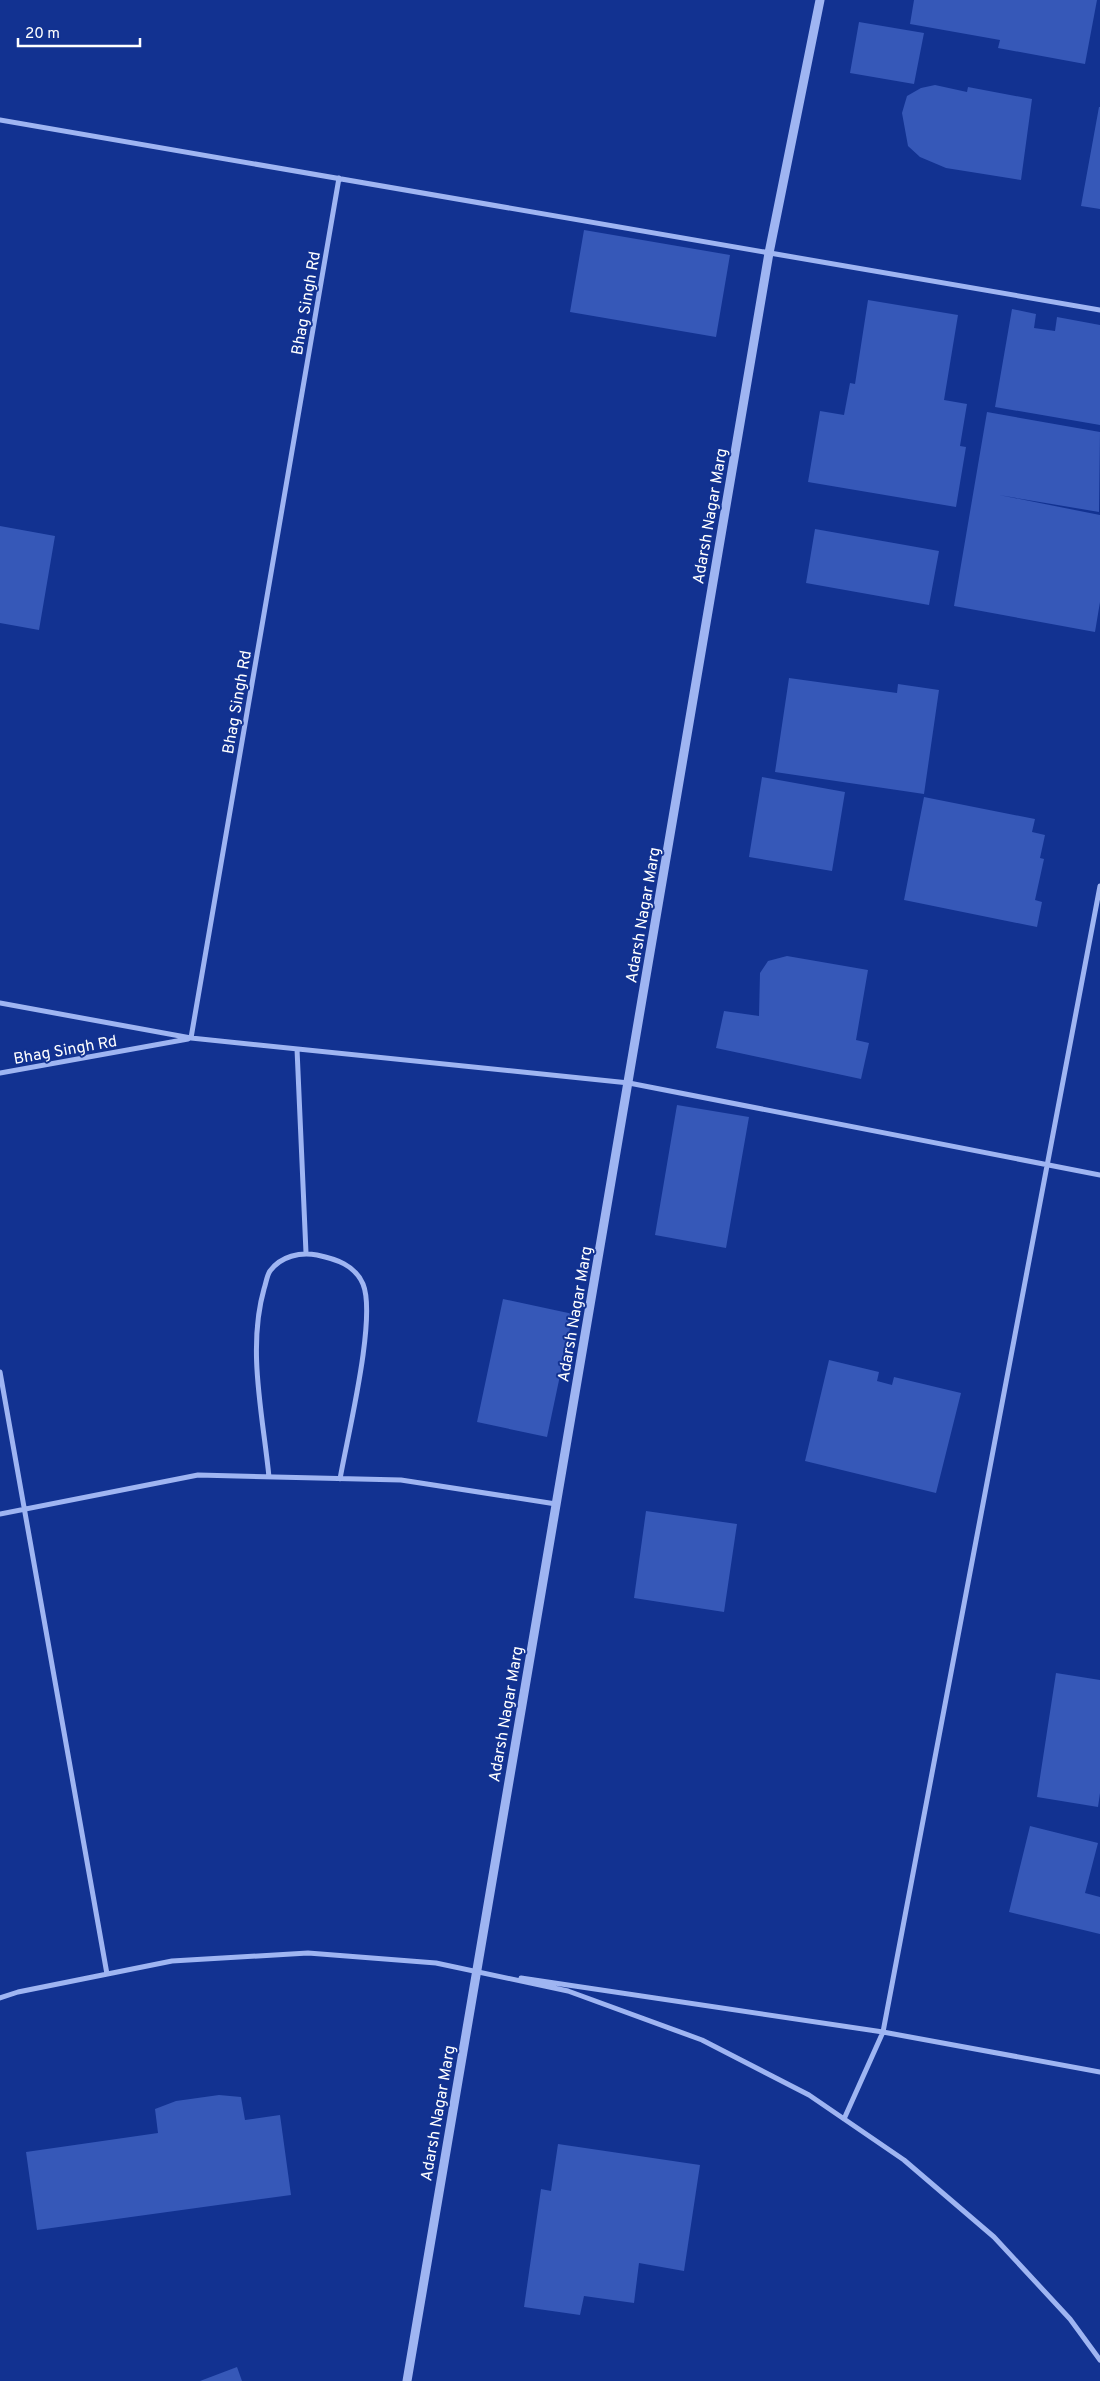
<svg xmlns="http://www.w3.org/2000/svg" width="1100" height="2381" viewBox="0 0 1100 2381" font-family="Overpass,sans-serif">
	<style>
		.building { fill: #3658b8 }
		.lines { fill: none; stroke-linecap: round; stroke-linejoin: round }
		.minor { stroke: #9fb5f2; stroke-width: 5 }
		.tertiary { stroke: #9fb5f2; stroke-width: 9 }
		.labels { text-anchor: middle; stroke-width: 4; stroke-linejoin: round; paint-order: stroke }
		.street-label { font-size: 16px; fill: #fff; stroke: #123291 }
	</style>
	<rect width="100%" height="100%" fill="#123291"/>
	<!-- building -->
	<path class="building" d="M914,0H1097L1085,64L998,48L1000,40L910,24Z
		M859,22L924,33L914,84L850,73Z
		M935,85L967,92L968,87L1032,99L1021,180L946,168L920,157L908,146L902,113L907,96L921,88Z
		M1099,107H1100V209L1081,206Z
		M584,230L730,255L716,337L570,312Z
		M868,300L958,315L944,400L967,404L960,446L966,447L956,507L808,482L820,411L844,415L850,383L855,384Z
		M1012,309L1036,314L1034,328L1055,331L1057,317L1100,325V425L995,407Z
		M987,412L1100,432L1099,512L999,495L1100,515V602L1095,632L954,606Z
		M0,526L55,536L39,630L0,623Z
		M815,529L939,551L929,605L806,583Z
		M789,678L897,693L898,684L939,690L924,794L775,772Z
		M762,777L845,792L832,871L749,857Z
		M924,797L1035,819L1032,832L1045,835L1040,858L1044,859L1035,900L1042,902L1037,927L904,900Z
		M787,956L868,970L856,1040L869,1043L861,1079L716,1048L724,1011L759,1016L760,973L768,961Z
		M677,1105L749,1117L726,1248L655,1235Z
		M503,1299L573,1314L547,1437L477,1422Z
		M829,1360L879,1372L877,1381L892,1385L894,1377L961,1393L936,1493L805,1461Z
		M646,1511L737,1524L724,1612L634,1598Z
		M1056,1673L1100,1680V1793L1098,1807L1037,1797Z
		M1030,1826L1098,1843L1085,1893L1100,1897V1934L1009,1912Z
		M219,2095L241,2097L245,2120L280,2115L291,2195L37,2230L26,2152L158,2133L155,2109L176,2101Z
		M558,2144L700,2165L684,2271L639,2263L634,2303L584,2296L580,2315L524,2307L541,2189L551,2191Z
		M237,2367L242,2381H200Z"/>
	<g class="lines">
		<!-- minor -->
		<path class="minor" d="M0,120L1100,310
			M0,1003L191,1038L629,1083L1100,1175
			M191,1038L339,178
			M297,1049L306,1253
			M0,1073L188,1039
			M0,1372L107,1974
			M269,1477C263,1416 247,1349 264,1289C266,1283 267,1275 270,1271C281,1256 300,1252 317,1255C336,1259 355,1265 363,1284C377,1318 347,1438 340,1479
			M0,1514L198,1475L401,1480L556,1504
			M521,1978L883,2032L1100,2072
			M0,1998L18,1992L172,1961L308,1953L436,1963L568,1991L702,2040L809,2095L904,2160L994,2237L1070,2319L1100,2360
			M844,2119L883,2032L1100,886"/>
		<!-- tertiary -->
		<path class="tertiary" d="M407,2381L769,253L820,0"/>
	</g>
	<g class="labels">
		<!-- street labels -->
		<g class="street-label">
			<text transform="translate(305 303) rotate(-80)" y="6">Bhag Singh Rd</text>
			<text transform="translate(709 516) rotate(-80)" y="6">Adarsh Nagar Marg</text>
			<text transform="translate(236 702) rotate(-80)" y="6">Bhag Singh Rd</text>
			<text transform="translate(642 915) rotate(-80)" y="6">Adarsh Nagar Marg</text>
			<text transform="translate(65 1049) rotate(-10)" y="6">Bhag Singh Rd</text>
			<text transform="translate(574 1314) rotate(-80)" y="6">Adarsh Nagar Marg</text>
			<text transform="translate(505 1714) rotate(-80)" y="6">Adarsh Nagar Marg</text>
			<text transform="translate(437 2113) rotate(-80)" y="6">Adarsh Nagar Marg</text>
		</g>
	</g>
	<!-- scale -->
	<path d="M18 38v8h122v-8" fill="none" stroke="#ffffff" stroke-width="2.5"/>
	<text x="25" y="38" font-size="15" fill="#ffffff" stroke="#123291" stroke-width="4" paint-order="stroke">20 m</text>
</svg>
